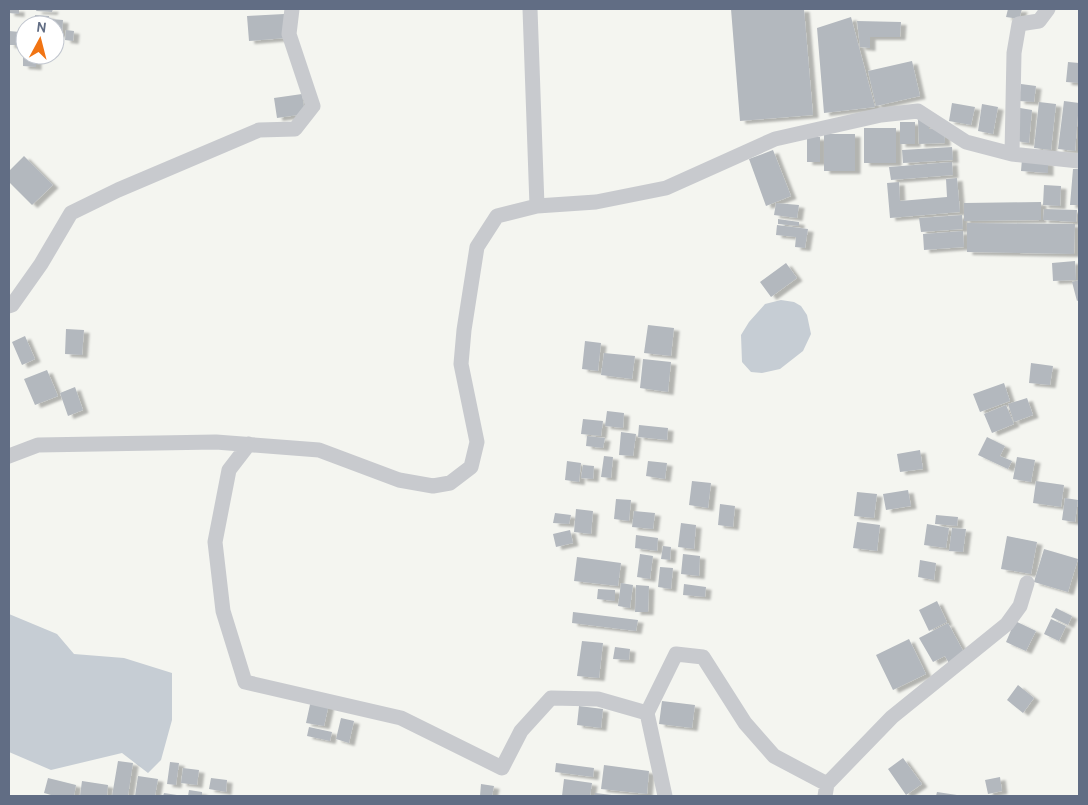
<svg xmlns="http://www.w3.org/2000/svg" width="1088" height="805" viewBox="0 0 1088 805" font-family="Cabin,sans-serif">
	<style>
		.water { fill: #c6cdd4 }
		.building { fill: #b3b8be; filter: url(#shadow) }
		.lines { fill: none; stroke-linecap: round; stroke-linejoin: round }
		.minor { stroke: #c8cace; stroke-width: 15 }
	</style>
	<defs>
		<filter id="shadow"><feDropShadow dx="5.5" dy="3" stdDeviation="1" flood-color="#0004"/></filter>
	</defs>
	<rect width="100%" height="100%" fill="#f4f5f0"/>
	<!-- water -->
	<path class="water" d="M781,300L794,302L801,306L807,315L811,334L803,351L780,369L762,373L751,372L742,362L741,335L749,322L765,304Z
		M9,614L57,634L74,654L124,658L172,673V720L161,760L148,773L122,753L51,770L9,752Z"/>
	<!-- building -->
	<path class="building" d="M9,9H19V14L9,13Z
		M37,9H53L52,12L36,11Z
		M731,9H804L813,115L740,121Z
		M1008,9H1022L1019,19L1006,17Z
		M284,14L286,38L249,41L247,16Z
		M35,15L49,16V25H34Z
		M851,17L875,107L824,113L817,28Z
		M51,19L63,20L62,34H55V25H50Z
		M857,21L901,22L900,37H870V48L860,47Z
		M66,30L74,31L73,41L65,40Z
		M9,31L20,32L19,45H9Z
		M23,55H36V67L23,66Z
		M912,61L920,96L876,106L868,71Z
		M1068,62L1079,63V83L1066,82Z
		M1021,84L1036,86L1034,102L1019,101Z
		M302,94L305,114L277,118L274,98Z
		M1064,101L1079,103L1075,151L1058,149Z
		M1039,102L1056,104L1051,150L1034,148Z
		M952,103L975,107L971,125L949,121Z
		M982,104L998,107L993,134L978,131Z
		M1020,108L1032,110L1029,143L1016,141Z
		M918,120H929V129L944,128L945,143L919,144Z
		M900,122H915V144H900Z
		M864,128H896V163H864Z
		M824,134H855V171H824Z
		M807,137H820V162H807Z
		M952,147L953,160L903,163L902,150Z
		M773,150L791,196L766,206L749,159Z
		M24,156L53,185L32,205L9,182V171Z
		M1022,159L1048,162V173L1021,171Z
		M952,162L953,175L891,180L889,167Z
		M1073,169H1079L1078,205H1070Z
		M957,178L960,212L890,218L887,183L899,182L900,201L947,197L946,179Z
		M1044,185L1061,186L1060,206L1043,205Z
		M1041,202V220L964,221V203Z
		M776,203L799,205L797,218L774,215Z
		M1044,209L1077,210L1076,222L1043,220Z
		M962,215L963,229L921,232L919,218Z
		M778,219L799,222V226L778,224Z
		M967,223L1075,224L1074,254L967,252Z
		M777,225L808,229L805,248L795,247L796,237L776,235Z
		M963,231L964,247L924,250L923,234Z
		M1075,261L1076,280L1053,281L1052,263Z
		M786,263L797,278L771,297L760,282Z
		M1079,280V300L1077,301L1072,282Z
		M648,325L674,328L671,356L644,353Z
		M66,329L84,330L82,355L65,354Z
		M25,336L35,359L22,365L12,342Z
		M585,341L601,343L598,371L582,369Z
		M604,353L635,356L632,379L601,375Z
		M643,359L671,362L668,392L640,388Z
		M1031,363L1053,366L1050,385L1029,383Z
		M47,370L58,396L35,405L24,379Z
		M1004,383L1010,401L980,412L973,394Z
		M75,387L83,410L68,416L60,393Z
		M1027,398L1033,415L1014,422L1008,404Z
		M1006,405L1014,424L992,433L984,414Z
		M607,411L624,413L623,428L605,426Z
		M583,419L603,421L601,436L581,434Z
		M639,425L668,428L667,440L638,437Z
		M621,432L636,434L633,456L619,455Z
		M587,436L605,438L603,448L586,446Z
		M987,437L1005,446L1000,456L1012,461L1008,469L978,455Z
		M920,450L923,469L900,472L897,454Z
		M604,456L613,457L611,478L601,477Z
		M1017,457L1035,460L1031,482L1013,479Z
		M567,461L581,463L579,482L565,480Z
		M648,461L667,463L665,479L646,476Z
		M583,465L594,466L593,479L581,478Z
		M692,481L711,483L708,508L689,505Z
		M1036,481L1064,485L1061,507L1033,503Z
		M908,490L911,506L886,510L883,494Z
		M857,492L877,494L874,518L854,516Z
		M1065,498L1078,500L1075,522L1062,520Z
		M616,499L631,500L629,521L614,519Z
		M720,504L735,506L733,527L718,525Z
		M576,509L593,511L591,534L574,532Z
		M634,511L655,513L653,529L632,527Z
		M555,513L571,515L569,524L553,523Z
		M936,515L958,517L957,526L935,524Z
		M857,522L880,525L877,551L853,548Z
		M681,523L696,525L694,549L678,547Z
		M927,524L949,528L946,548L924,545Z
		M952,528L966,529L963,552L949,551Z
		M570,530L573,543L556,547L553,534Z
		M636,535L658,538L657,551L635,548Z
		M1007,536L1037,542L1031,574L1001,569Z
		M663,546L671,547L670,560L661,559Z
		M1044,549L1078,559L1068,592L1034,582Z
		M640,554L653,556L650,579L637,577Z
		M683,554L700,556L699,576L681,574Z
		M577,557L621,563L618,586L574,581Z
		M920,560L936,563L934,580L918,577Z
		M660,567L673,568L671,589L658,587Z
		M621,583L633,585L630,608L618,606Z
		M684,584L706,587L705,597L683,595Z
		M636,585L649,586L648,612H635Z
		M598,589L615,590V601L597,599Z
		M937,601L947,622L929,631L919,610Z
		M1056,608L1072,616L1068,625L1051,617Z
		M573,612L638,620L636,631L572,623Z
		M1051,619L1066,626L1059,641L1044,634Z
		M1015,621L1036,631L1026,651L1006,642Z
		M948,623L966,656L950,665L945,656L933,662L919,638Z
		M909,639L926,674L893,690L876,655Z
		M582,641L603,643L599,678L577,676Z
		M615,647L630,649L629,660L613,659Z
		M1018,685L1034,698L1023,713L1007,700Z
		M311,700L329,704L324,726L306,723Z
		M662,701L695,705L692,728L659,724Z
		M579,706L603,709L601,728L577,725Z
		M341,718L354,721L349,743L336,739Z
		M309,727L332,732L330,741L307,736Z
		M903,758L922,784L906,795L888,769Z
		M118,761L133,763L128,796H112Z
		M170,762L179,763L176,785L167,784Z
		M556,763L594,768L593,777L555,772Z
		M604,765L649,771L647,794L601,789Z
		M183,768L199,770L197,785L181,783Z
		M138,776L158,779L155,796H135Z
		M1000,777L1002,791L988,794L985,780Z
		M48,778L76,785L74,796H55L44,793Z
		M211,778L227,780L226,792L209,789Z
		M564,779L592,783L590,796H562Z
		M82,781L108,785L107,796H80Z
		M481,784L494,786L492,796H480Z
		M189,790L202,792V796H188Z
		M937,792L957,795V796H936Z
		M164,793L177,795V796H163Z
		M595,793L612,795V796H595Z"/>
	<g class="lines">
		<!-- minor -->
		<path class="minor" d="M530,9L537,206
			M1012,154L1014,53L1019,24L1039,21L1048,9
			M9,306L12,305L41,264L71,213L118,190L259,130L295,129L313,106L289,34L292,9
			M249,444L229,470L215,542L223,611L245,682L401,718L502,768L521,731L551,698L598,699L647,713L676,654L703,657L745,723L774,756L827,784L825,796
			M9,456L38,445L216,442L319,450L399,480L433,486L450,483L471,467L477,442L461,364L464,330L477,247L497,216L537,206L596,202L666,188L775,139L881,115L918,111L966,142L1012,154L1079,161
			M647,713L665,796
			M827,784L892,717L1007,624L1020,606L1027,583"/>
	</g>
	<!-- border -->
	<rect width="1088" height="805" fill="none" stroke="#616d84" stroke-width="20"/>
	<!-- north arrow -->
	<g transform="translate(40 40) rotate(7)"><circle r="24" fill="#ffffff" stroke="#c0c5ce"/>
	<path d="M0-4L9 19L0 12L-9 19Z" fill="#f17413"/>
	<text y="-8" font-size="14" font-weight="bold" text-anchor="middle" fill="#616d84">N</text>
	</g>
</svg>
